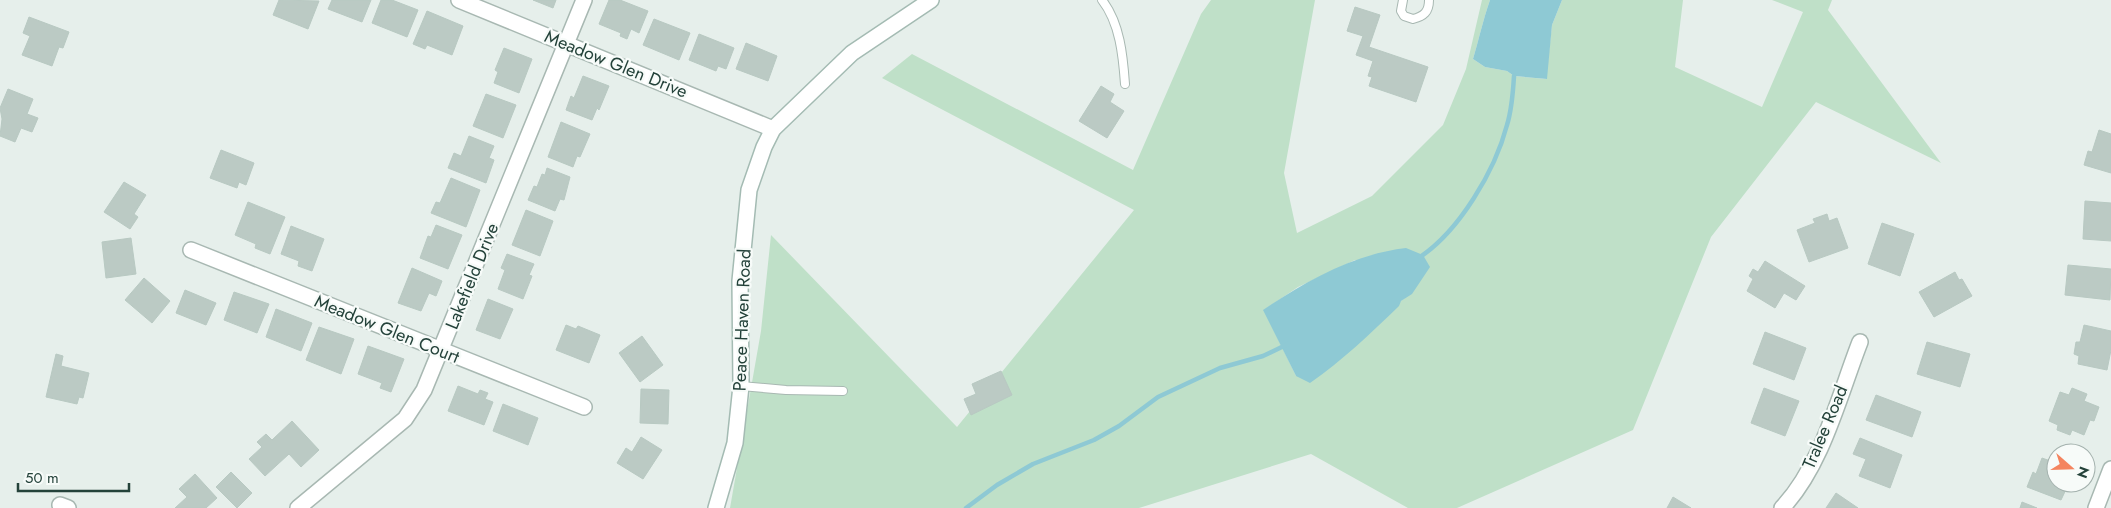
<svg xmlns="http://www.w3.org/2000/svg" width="2111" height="508" viewBox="0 0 2111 508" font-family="Jost,sans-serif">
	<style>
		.green { fill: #bfe0c8; fill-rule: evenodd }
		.water { fill: #8ec9d4 }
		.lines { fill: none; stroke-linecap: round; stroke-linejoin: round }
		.stream { stroke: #8ec9d4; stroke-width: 4.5 }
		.building { fill: #bbcac4; stroke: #b8c9c2 }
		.service-casing { stroke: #a8b8b2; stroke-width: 10 }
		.minor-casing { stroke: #a8b8b2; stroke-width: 18 }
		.secondary-casing { stroke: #a4bbb3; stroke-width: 18 }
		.service { stroke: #fff; stroke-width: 8 }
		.minor { stroke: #fff; stroke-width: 15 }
		.secondary { stroke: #fff; stroke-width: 15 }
		.labels { text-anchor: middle; stroke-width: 4.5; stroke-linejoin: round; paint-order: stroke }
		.street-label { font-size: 18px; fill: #24423a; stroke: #f7fbf9 }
	</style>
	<rect width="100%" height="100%" fill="#e6efeb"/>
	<!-- green -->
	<path class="green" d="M1211,0H1315L1284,173L1297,233L1372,196L1443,125L1466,69L1482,0H1490C1483,20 1479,39 1473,59L1485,67L1507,71L1514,76L1546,79L1552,25L1562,0H1683L1675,67L1762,107L1803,12L1772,0H1832L1828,10L1941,163L1816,102L1711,237L1633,430L1457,508H1408L1311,454L1139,508H730L761,331L771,235L957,427L1134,210L882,78L912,54L1133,170L1201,14ZM1355,260L1412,293L1296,376L1264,310L1298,287Z"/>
	<!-- water -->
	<path class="water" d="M1490,0H1562L1552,25L1547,79L1514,76L1507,71L1485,67L1473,59C1479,39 1483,20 1490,0Z
		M1406,248L1423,255L1430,267L1412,294L1401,301L1399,306C1371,333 1342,361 1310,383L1296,376L1263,310C1306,281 1354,254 1406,248Z"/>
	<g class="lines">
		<!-- stream -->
		<path class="stream" d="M1420,257C1459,231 1495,171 1507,125C1512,109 1513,93 1514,76
			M966,508L997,485L1033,464L1094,440L1119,426L1158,397L1220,368L1263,356L1288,344"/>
	</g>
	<!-- building -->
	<path class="building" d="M279,0L319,1L308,29L273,15Z
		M332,0H371L362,22L328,9Z
		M381,0H392L418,10L407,37L372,23Z
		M533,0H556L553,8Z
		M609,0H620L648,11L639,33L631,29L627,39L620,36L621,33L599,24Z
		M1355,7L1380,15L1369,47L1428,67L1416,102L1369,86L1372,77L1368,76L1373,61L1356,55L1363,36L1347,31Z
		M427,11L463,26L452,55L427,45L425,49L413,44Z
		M29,17L69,32L63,48L59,47L52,66L22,55L30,36L23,33Z
		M654,19L690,33L679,60L643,45Z
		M699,34L734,48L726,69L718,66L716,71L689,60Z
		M746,43L777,56L768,81L736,69Z
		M504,48L532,59L519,93L494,83L498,72L495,70Z
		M583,76L609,86L599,110L597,108L592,120L566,110L571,96L574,98Z
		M1101,86L1114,94L1110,102L1124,111L1107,138L1079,121Z
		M8,89L33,99L27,114L38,118L32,132L21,128L15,142L0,136L2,119L0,108Z
		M486,94L516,105L503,138L473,126Z
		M561,122L590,134L580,157L577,156L573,167L548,157Z
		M2099,130L2111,134V173L2084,165L2088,151L2092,152Z
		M469,136L494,146L489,158L494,160L486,183L448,168L454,153L461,156Z
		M221,150L254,163L246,185L239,182L237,188L210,178Z
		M547,168L570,177L564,200L560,199L555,211L528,200L534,186L537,187L542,174L545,175Z
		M451,178L480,190L466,227L431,213L436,202L440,203Z
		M124,182L146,195L134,214L138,217L130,229L104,212Z
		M2085,201L2111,203V241L2083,239Z
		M248,202L285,217L270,254L255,248L256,244L235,235Z
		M526,210L553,221L540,256L512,245Z
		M1827,214L1829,221L1837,218L1848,248L1809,262L1797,230L1815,223L1813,219Z
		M1882,223L1914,234L1900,276L1868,264Z
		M436,225L462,235L448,269L420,258L428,236L431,237Z
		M291,226L324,239L312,271L298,266L299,261L281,254Z
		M131,238L136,274L106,278L102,242Z
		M507,254L534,264L529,275L532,276L523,299L498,289L505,270L501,268Z
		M1765,261L1805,286L1796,300L1784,293L1775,308L1747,291L1753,279L1749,276L1753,269L1758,272Z
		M2068,265L2111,269L2110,300L2065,295Z
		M412,268L442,281L436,296L429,293L421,311L398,303Z
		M1955,272L1959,280L1962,279L1972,296L1934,317L1919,292Z
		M144,278L170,301L152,323L125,300Z
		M185,290L216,303L206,325L176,313Z
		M234,292L269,304L257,333L224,320Z
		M488,299L513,309L500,339L476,330Z
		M276,309L312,323L301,351L266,337Z
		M566,325L576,329L578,326L600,335L589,363L556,350Z
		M2084,325L2111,331V350L2107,370L2078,364L2079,356L2074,354L2076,342H2080Z
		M319,327L354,339L341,374L306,360Z
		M1765,332L1806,348L1794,380L1753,364Z
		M642,336L663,365L640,382L619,353Z
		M1927,342L1970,354L1960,387L1917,374Z
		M368,346L404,359L391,392L380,388L382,383L358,374Z
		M56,354L63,356L61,366L89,373L83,398L79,397L77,404L46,397Z
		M1001,371L1012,395L971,415L964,399L976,394L972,384Z
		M458,386L478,394L480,390L488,393L485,399L493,402L484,425L448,411Z
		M1764,388L1799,401L1785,436L1751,423Z
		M2072,388L2087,394L2084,401L2099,407L2094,421L2090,420L2084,435L2072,430L2070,435L2057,430L2058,425L2049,421L2060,392L2069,395Z
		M641,389L669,390L668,424L640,423Z
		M1876,395L1921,412L1912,437L1866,420Z
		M503,404L538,418L528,445L493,431Z
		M292,421L319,450L301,467L289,454L265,476L249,459L262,447L257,442L266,434L272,440Z
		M641,437L662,450L643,479L617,463L626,448L632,452Z
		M1860,438L1902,455L1890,488L1859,476L1866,459L1853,454Z
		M2042,458L2056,463V483H2069L2061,500L2027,487L2033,472L2036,474Z
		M231,472L252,493L237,508L216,487Z
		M195,474L217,498L206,508H175L187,497L179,489Z
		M1836,493L1858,508H1826Z
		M1673,497L1691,508H1667Z
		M2022,502L2037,508H2020Z"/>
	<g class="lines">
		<defs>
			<path id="service" d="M1102,0C1120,23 1123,56 1125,84
				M1403,0L1401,11L1404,16L1413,19C1424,16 1429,12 1429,0
				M741,386L786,390L843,391"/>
			<path id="minor" d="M459,0L773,129
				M191,250L584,407
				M60,505L68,508
				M298,508L405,419L424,390L584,0
				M1782,508C1822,466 1839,396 1860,342
				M2096,508L2111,469"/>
			<path id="secondary" d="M716,508L735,443L741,386L740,281L749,190L764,147L773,129L852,53L931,0"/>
		</defs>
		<!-- service casing -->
		<use href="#service" class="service-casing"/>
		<!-- minor casing -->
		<use href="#minor" class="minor-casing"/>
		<!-- secondary casing -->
		<use href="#secondary" class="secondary-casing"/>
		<!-- service -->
		<use href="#service" class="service"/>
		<!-- minor -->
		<use href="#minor" class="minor"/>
		<!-- secondary -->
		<use href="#secondary" class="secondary"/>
	</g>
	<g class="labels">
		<!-- street labels -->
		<g class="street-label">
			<text transform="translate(616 64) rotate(22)" y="6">Meadow Glen Drive</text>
			<text transform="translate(472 276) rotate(-68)" y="6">Lakefield Drive</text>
			<text transform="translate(742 320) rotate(-88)" y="6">Peace Haven Road</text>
			<text transform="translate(387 329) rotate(22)" y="6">Meadow Glen Court</text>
			<text transform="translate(1825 427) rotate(-67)" y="6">Tralee Road</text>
		</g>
	</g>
	<!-- north arrow -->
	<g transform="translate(2071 468) rotate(110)"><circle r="24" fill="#f7fbf9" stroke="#a3b1ad"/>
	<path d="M0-4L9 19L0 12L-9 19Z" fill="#f4845f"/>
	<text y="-8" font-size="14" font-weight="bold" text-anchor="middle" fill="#24423a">N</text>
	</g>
	<!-- scale -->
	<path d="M18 483v8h111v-8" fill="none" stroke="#24423a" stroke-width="2.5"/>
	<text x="25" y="483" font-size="15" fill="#24423a" stroke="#f7fbf9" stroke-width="4" paint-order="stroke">50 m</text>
</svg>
